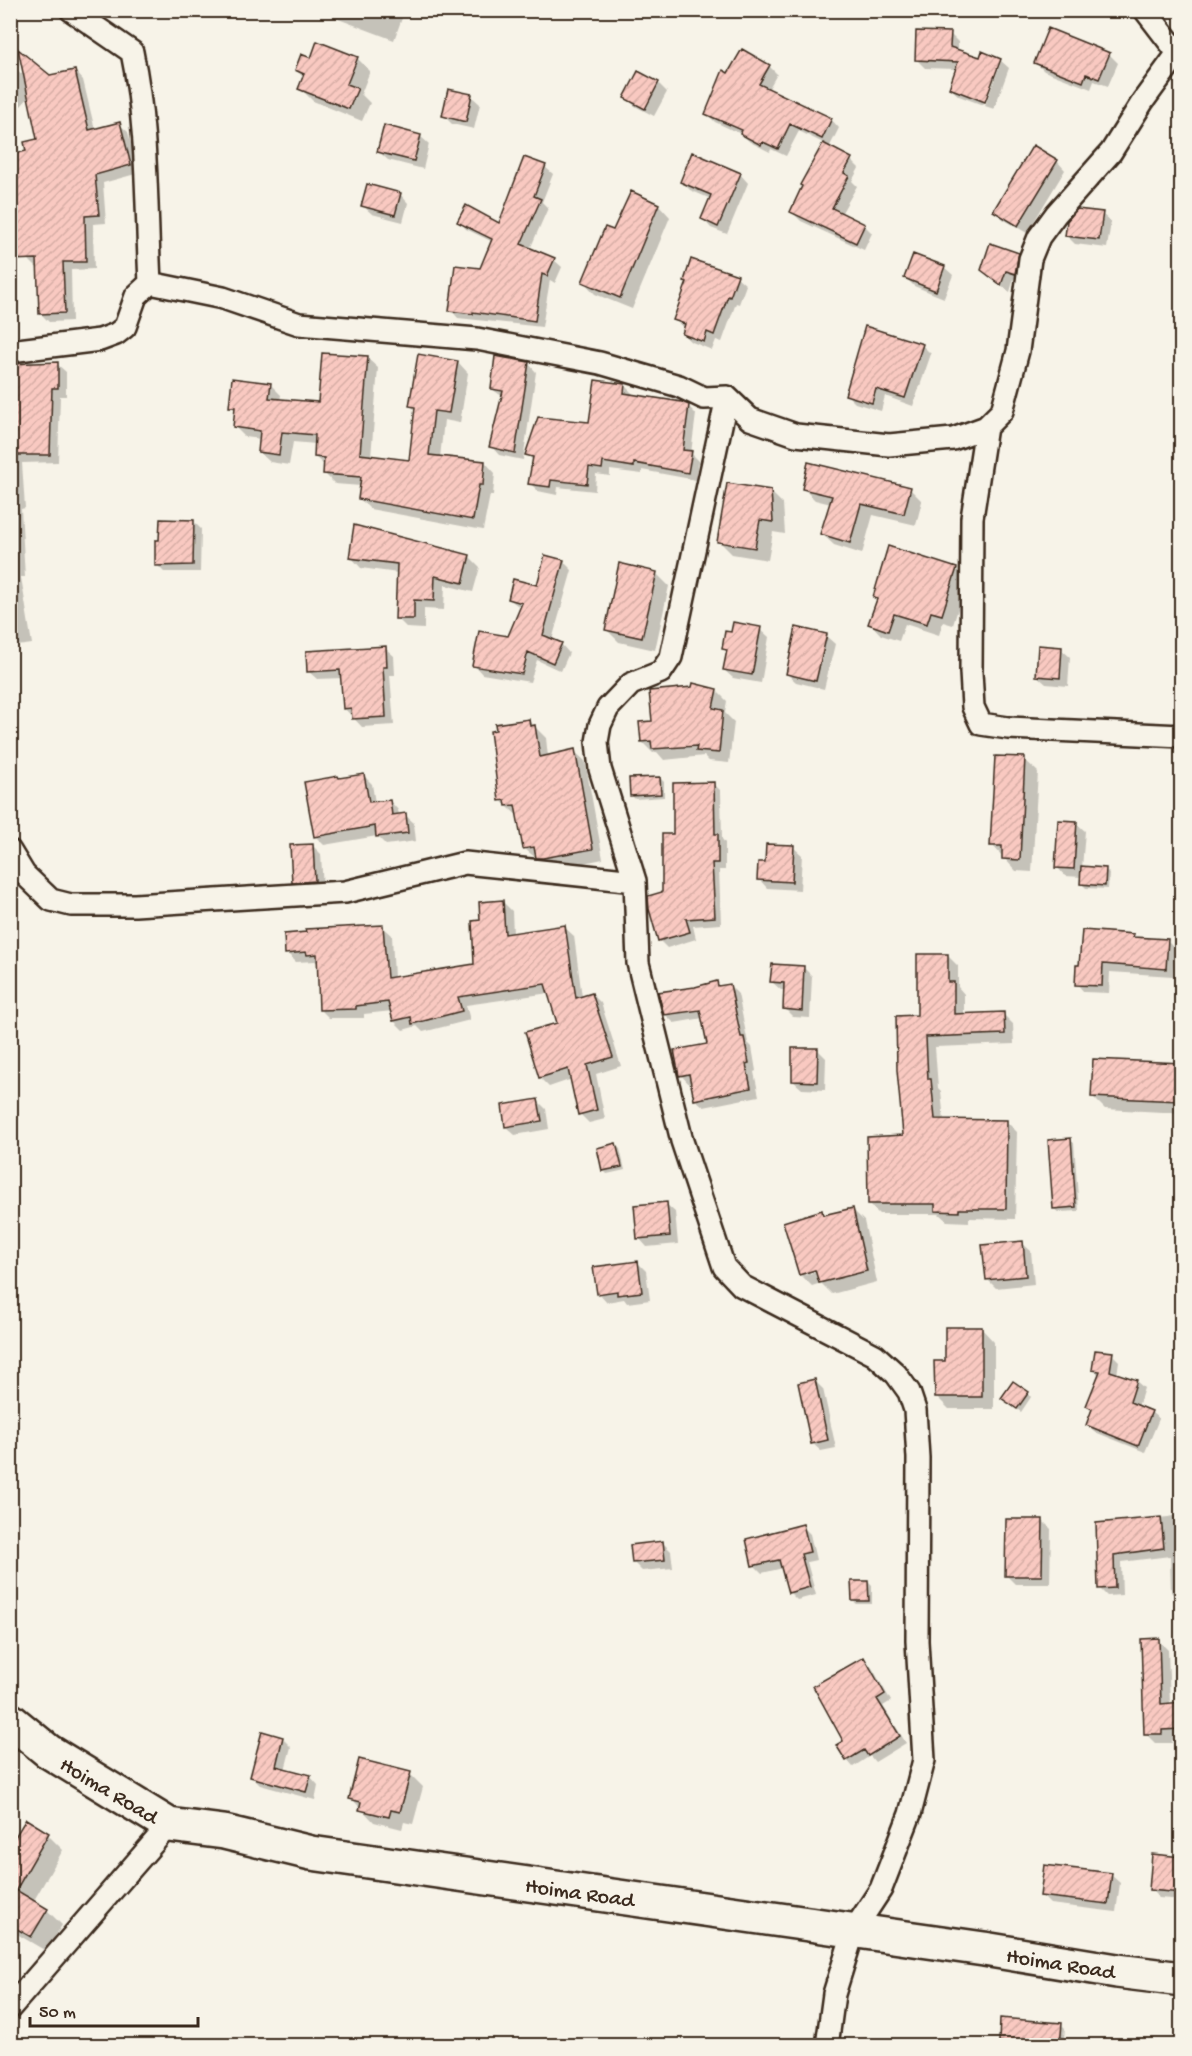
<svg xmlns="http://www.w3.org/2000/svg" width="1192" height="2056" viewBox="0 0 1192 2056" font-family="'Gochi Hand',sans-serif">
	<style>
		.shadow { fill: #0003; fill-rule: evenodd }
		.building { fill: url(#building-hatch); stroke: #3b2a1e; stroke-width: 1.5 }
		.lines { fill: none; stroke-linecap: round; stroke-linejoin: round }
		.minor-casing { stroke: #3b2a1e; stroke-width: 26 }
		.primary-casing { stroke: #3b2a1e; stroke-width: 38 }
		.minor { stroke: #f7f3e8; stroke-width: 21 }
		.primary { stroke: #f7f3e8; stroke-width: 33 }
		.labels { text-anchor: middle; stroke-width: 4.5; stroke-linejoin: round; paint-order: stroke }
		.street-label { font-size: 22px; fill: #3b2a1e; stroke: #f7f3e8 }
	</style>
	<defs>
		<pattern id="building-hatch" width="6" height="6" patternUnits="userSpaceOnUse" patternTransform="scale(1.5)"><rect width="6" height="6" fill="#f9c9c1"/><path d="M-1 1l2-2M0 6l6-6M5 7l2-2" fill="none" stroke="#d6ada5"/></pattern>
	</defs>
	<rect width="100%" height="100%" fill="#f7f3e8"/>
	<filter id="ink" filterUnits="userSpaceOnUse"><feTurbulence type="fractalNoise" baseFrequency=".0167" numOctaves="2"/><feDisplacementMap in="SourceGraphic" scale="12" xChannelSelector="R" yChannelSelector="G"/><feConvolveMatrix kernelMatrix="1 2 1 2 8 2 1 2 1" color-interpolation-filters="sRGB"/></filter>
	<g filter="url(#ink)">
		<!-- shadow -->
		<path class="shadow" d="M326,10H405L394,40L333,17Z
			M886,10H925L922,21Z
			M950,34L958,42V51L981,59L1000,60L1009,68L994,109L985,106L1001,62H998L983,105L959,96L950,88L957,69L925,68L916,59Z
			M318,43L357,58L370,71L361,94L370,103L362,121L313,101L300,88L304,78L296,70L312,60Z
			M1109,54L1118,63L1108,86L1094,81L1091,89L1044,71L1036,63Z
			M10,65L26,77H50L75,71L83,80L95,130L119,124L128,132L139,173L103,183L106,223L93,224L94,269L71,270L72,321L49,322L40,313L39,267H36L28,259V152L39,140L30,96L21,106L13,100L10,102Z
			M769,66L777,74L768,90L831,119L839,128L829,148L851,160L859,168L852,181L857,186L841,214L864,225L872,233L864,250L801,221L792,212L804,187L802,185L825,144L799,131L786,156L771,149L770,152L750,142L741,134L715,122L707,114L729,74Z
			M639,73L659,84L667,92L654,116L635,106L626,97Z
			M471,96L480,104L474,129L452,124L443,115Z
			M420,136L429,144L423,169L388,160L379,152Z
			M525,159L545,167L553,174L542,202L548,208L530,249L554,260L562,267L555,283L550,280L542,327L458,318L451,310L481,269L493,242L466,229L459,221L500,225Z
			M1057,161L1065,170L1027,233L1003,219L995,210Z
			M740,174L748,183L727,234L711,228L703,219L711,199L690,190L682,182Z
			M632,193L659,205L670,217L632,309L595,294L584,282L614,232Z
			M400,194L408,203L403,222L372,214L363,206Z
			M1102,214L1111,222L1107,248L1075,244L1066,235Z
			M1018,254L1027,263L1023,281L1014,278L1010,292L992,278Z
			M944,267L953,275L944,298L914,286L906,278Z
			M737,277L746,285L739,304L736,303L722,342L716,340L712,350L692,342L683,334L685,329L675,320Z
			M922,345L931,354L913,406L885,396L881,411L855,403L847,395Z
			M420,356L458,362L468,373L460,423L444,420L440,458L485,462L495,473L493,495H490L483,530L370,509L359,498L361,486L335,484L324,473L325,466L315,457L316,444L293,442L289,465L270,462L259,452L261,439L245,437L234,426L236,411L231,406L270,384L281,395L280,401L319,404L367,358L378,368L371,457L410,462L416,411L411,406Z
			M528,363L536,372L523,460L499,455L491,446L503,397L492,389Z
			M57,364L66,372V396H60L58,462L22,463L25,508L21,509L25,577H21L32,644L10,647V365Z
			M625,386L633,394L632,396L688,406L696,414L691,453L699,461L696,480L642,470V474L610,470V476L596,474L595,491L558,487L557,495L538,491L530,483L533,461L527,454L591,424Z
			M803,488L910,489L922,501L916,525L873,515L862,554L834,545L822,534L831,504L815,500Z
			M770,491L783,504L785,534L773,532L768,560L732,554L719,541Z
			M194,522L201,529L200,572H164L157,565Z
			M355,527L470,557L480,567L473,592L445,585L444,610L424,609V629L407,628L397,618L398,573L361,568L351,557Z
			M563,561L572,570L552,640L561,644L569,653L561,671L537,660L530,682L482,674L474,665L508,638L521,608L509,599L538,587Z
			M956,569L967,580L953,625L943,622L939,635L905,624L899,641L881,635L870,623L878,600L874,597Z
			M656,573L669,586L655,650L619,642L606,629Z
			M760,629L769,637L761,683L733,678L724,670L728,653L724,649Z
			M826,636L835,644L824,689L796,682L787,674Z
			M385,648L394,656L395,675H390L394,725L362,727L344,708L343,678L317,679L308,671Z
			M1061,649L1070,657L1068,686L1046,684L1037,676Z
			M716,690L727,701L725,713L734,722L729,763L709,761L704,756L664,760L657,752L653,753L642,742L653,723Z
			M529,721L546,738L548,757L574,751L585,761L603,859L554,869L548,868L525,849L519,817L500,800Z
			M1024,759L1038,772L1032,872L1016,871L992,845Z
			M364,776L372,784L375,803L390,801L398,810L399,815H405L414,823L416,841L386,845L377,836L324,845L315,836L340,779Z
			M660,778L664,782V797L635,799L631,795Z
			M714,784L721,791L722,839L725,843V870H719L721,924L693,926L696,939L667,948L659,940L674,835Z
			M1076,823L1085,831L1082,868L1105,869L1109,873L1108,889L1086,888L1082,884V877L1065,876L1057,867Z
			M313,846L321,854L323,889L302,890L293,882Z
			M793,847L802,855L800,890L767,888L759,879L767,864Z
			M503,902L512,911L513,934L564,927L574,936L582,997L592,994L601,1003L621,1066L596,1074L605,1119L589,1123L580,1114L572,1079L549,1087L540,1078L559,1024L549,993L466,1005L470,1020L423,1032L417,1026L403,1030L394,1021L392,1011L364,1014V1018H329L320,1009L318,963L315,961L296,962L287,953L382,926L392,935L394,978L476,965L481,921Z
			M1133,935L1136,939L1167,941L1175,949L1173,976L1110,972L1109,993L1084,992L1077,984Z
			M947,955L958,966V987L964,994V1015L1003,1014L1013,1024L1014,1044L935,1047L938,1088L941,1091L944,1121L1007,1122L1017,1132L1015,1219L969,1218V1222L947,1221L939,1214H879L869,1204L904,1136L919,1017Z
			M803,967L812,976L810,1018L793,1017L785,1009L786,990H781L772,982Z
			M716,982L721,987L729,985L738,994L748,1043L752,1047L756,1071L754,1072L759,1096L704,1107L695,1099L692,1083L689,1084L681,1075L709,1045L703,1018L674,1023L665,1014L696,988Z
			M818,1050L826,1058L825,1090L802,1089L793,1081Z
			M1182,1065V1113L1105,1109L1092,1096Z
			M538,1101L546,1109L549,1129L515,1135L506,1127Z
			M1070,1140L1074,1143L1079,1211L1058,1212L1054,1209Z
			M616,1145L620,1149L625,1170L607,1174L603,1170Z
			M666,1204L675,1212L678,1244L647,1247L639,1238Z
			M852,1209L864,1221L877,1282L832,1294L821,1283L812,1286L800,1274L821,1212L825,1216ZM822,1267L823,1270L805,1275V1272Z
			M1022,1243L1031,1251L1034,1284L996,1288L987,1279Z
			M638,1263L646,1271L650,1300L627,1303L624,1299L607,1302L599,1293Z
			M981,1328L994,1342V1409H949L936,1396L947,1363Z
			M1112,1354L1119,1361L1117,1375L1136,1381L1144,1388L1138,1407L1151,1412L1159,1419L1145,1452L1095,1432L1087,1424L1093,1411L1087,1406L1100,1376L1093,1369Z
			M814,1380L823,1389L836,1448L821,1451L812,1443Z
			M1028,1393L1031,1397L1021,1412L1007,1402Z
			M1182,1514V1600H1179L1171,1592L1170,1556L1121,1562L1122,1595L1107,1596L1099,1588L1098,1524L1168,1517Z
			M1043,1521L1051,1529L1050,1584H1015L1006,1575Z
			M802,1526L810,1534L816,1560L807,1562L816,1595L797,1600L789,1592L783,1568L762,1573L754,1565Z
			M663,1543L671,1551L673,1568L642,1571L633,1562Z
			M868,1582L872,1586V1604H857L853,1601Z
			M1158,1640L1168,1650L1170,1704H1182V1739L1172,1740V1743H1155L1146,1734Z
			M864,1659L871,1666L891,1701L883,1706L906,1743L875,1762L870,1756L853,1767L847,1760L845,1742Z
			M283,1739L291,1747L285,1770L310,1776L318,1785L315,1800L260,1785L251,1776Z
			M1177,1773H1182V1803L1177,1799Z
			M410,1774L423,1787L413,1824L404,1822L402,1829L374,1822L351,1798Z
			M26,1821L48,1835L63,1850L33,1902L47,1910L62,1925L46,1951L10,1930V1848Z
			M1182,1859V1900L1159,1898L1150,1889Z
			M1111,1875L1120,1883L1116,1912L1050,1904L1041,1895Z
			M1061,2025L1065,2029L1063,2046L1005,2045L1001,2041Z"/>
		<!-- building -->
		<path class="building" d="M1048,28L1110,53L1099,79L1086,74L1083,82L1034,63Z
			M916,31L951,32L950,47L980,57L982,51L1001,59L985,102L949,88L958,62L915,60Z
			M317,41L358,57L347,84L358,88L349,109L298,89L304,74L295,70L301,54L311,58Z
			M18,49L50,75L75,70L89,130L120,122L131,165L95,175L99,215L85,216L86,262H63L65,313L39,314L37,259L10,260V182L17,181L11,155L26,151L24,142L37,139Z
			M742,49L770,65L759,84L832,118L822,139L790,124L778,149L763,142L761,145L740,134L742,130L705,114L723,70L728,73Z
			M638,71L659,82L645,109L624,98Z
			M448,89L472,94L466,122L442,116Z
			M384,125L421,135L414,161L377,152Z
			M823,143L852,158L844,173L849,176L832,208L865,224L856,243L790,212L802,186L800,185Z
			M1033,145L1058,160L1018,226L993,211Z
			M692,152L741,173L718,227L701,219L711,195L680,182Z
			M524,157L546,165L534,196L541,199L521,244L555,258L547,276L542,274L535,321L473,312V314L449,311L455,265L480,268L492,239L457,222L466,205L499,223Z
			M367,184L401,193L395,215L361,206Z
			M631,191L659,204L620,298L582,282L605,227L613,230Z
			M1077,209L1103,212L1099,240L1065,236L1067,221Z
			M990,243L1019,253L1015,274L1006,271L1001,285L981,270Z
			M913,254L945,266L936,291L904,278Z
			M691,259L738,275L730,297L728,296L714,335L707,332L704,342L682,334L685,324L673,320L687,282L684,281Z
			M865,326L923,344L905,398L876,389L872,403L845,395Z
			M322,353L368,356L360,454L409,460L415,407L409,406L418,354L458,361L449,413L434,411L429,455L485,461L483,485H479L473,520L358,499L361,477L323,474L324,458L314,457L315,435L282,432L279,455L258,452L260,431L233,427L235,407H229L232,378L271,383L269,398L318,402Z
			M495,356L529,362L515,453L489,447L503,391L491,389Z
			M58,362V388H52L50,455H10V364Z
			M595,380L625,384L624,393L682,402L689,405L683,450L692,451L688,473L634,463V467L603,462L602,469L589,467L587,484L551,480L550,487L528,484L533,457L525,455L538,417L589,422Z
			M808,462L911,487L904,514L861,504L850,543L820,534L832,496L802,489Z
			M727,483L771,490L773,522L760,520L755,548L717,542Z
			M160,519L194,520L193,565L155,566V540H159Z
			M354,525L470,555L463,583L435,576L434,601L414,600V619H395L397,564L349,558Z
			M888,546L957,568L942,615L931,612L927,624L894,614L888,631L868,624L877,599L873,597Z
			M545,555L564,560L543,635L562,643L553,663L528,652L522,674L472,666L479,631L508,636L522,603L508,599L513,579L537,585Z
			M619,563L657,572L642,638L605,630Z
			M733,622L761,627L752,675L723,670L727,650L722,649L725,631L731,632Z
			M796,627L827,634L816,681L786,674Z
			M1038,645L1062,647L1060,678L1036,676Z
			M386,646L387,667H383L386,717L352,719L351,708L343,709L340,670L307,672L306,651Z
			M693,683L717,689L713,708L723,710L719,753L696,751L697,746L652,749L651,741L641,742L639,722L652,721L649,691L692,687Z
			M529,719L530,726L535,725L540,757L575,749L593,849L543,858H536L534,847L523,849L515,805L506,806L505,800L499,801L490,731L496,730L495,724Z
			M995,756L1025,757L1020,860L1002,859V846H990Z
			M364,774L369,802L390,800L392,815L406,813L408,833L376,837L375,826L314,837L304,782L338,776L339,778Z
			M660,777L661,794L630,796L629,778Z
			M714,782L715,834H718V863H712L715,917L686,919L690,932L658,941L649,909L648,896L662,892V834H673V783Z
			M1058,820L1077,821L1074,869L1055,868Z
			M313,844L315,881L292,883L290,845Z
			M766,844L794,845L792,882L757,880L758,862H765Z
			M1081,866L1106,868L1105,886L1080,884Z
			M503,900L505,934L565,925L576,998L592,993L613,1057L587,1065L597,1110L578,1115L568,1069L539,1078L525,1032L557,1023L545,984L458,997L462,1011L412,1024L411,1017L393,1021L388,1002L356,1006V1009L319,1010L317,954L307,955L306,952L285,954L284,934L306,932L305,929L383,925L387,978L474,964L472,921L480,920L479,902Z
			M1082,930L1134,934L1133,937L1168,939L1166,969L1103,964L1102,986L1075,985L1076,965H1079Z
			M917,954H948V982H954V1014L1004,1012L1005,1034L926,1037L928,1079H931L935,1119L1007,1120L1006,1209H959V1212L935,1211V1204H868L867,1137L903,1135L897,1070L896,1016L917,1015Z
			M772,964L804,966L802,1011L783,1009L784,983L770,982Z
			M717,981L718,986L730,984L741,1037H744L749,1063L746,1064L751,1088L694,1100L689,1074L679,1076L674,1050L707,1044L700,1010L664,1015L658,992L695,987Z
			M792,1048H818L817,1082L792,1081Z
			M1093,1059L1182,1063L1180,1101L1091,1097Z
			M538,1099L542,1121L505,1127L502,1105Z
			M1071,1138L1076,1207L1053,1209L1048,1140Z
			M616,1143L622,1167L602,1171L597,1148Z
			M667,1202L670,1236L637,1239L634,1205Z
			M853,1208L867,1271L819,1283L815,1270L799,1275L783,1222L822,1210L823,1215Z
			M1023,1241L1026,1276L986,1280L982,1245Z
			M638,1261L642,1292L617,1295V1291L597,1294L593,1267Z
			M945,1327H982V1397H935L934,1361H945Z
			M1095,1350L1113,1352L1110,1371L1137,1380L1130,1402L1152,1411L1138,1446L1086,1425L1092,1409L1086,1406L1100,1371L1092,1370Z
			M815,1379L828,1440L811,1444L798,1383Z
			M1013,1381L1029,1392L1017,1409L1001,1398Z
			M1161,1517L1164,1548L1114,1555L1115,1588L1098,1589L1096,1523Z
			M1006,1519H1043L1042,1576H1005Z
			M803,1524L810,1552L801,1554L810,1587L788,1593L779,1560L752,1566L746,1539Z
			M663,1541L665,1560L632,1563L630,1545Z
			M851,1581H868L869,1601H852Z
			M1159,1638L1161,1704L1182,1702V1729L1162,1730V1734H1144L1141,1639Z
			M864,1657L885,1694L877,1699L900,1736L868,1756L864,1750L846,1761L836,1745L843,1741L813,1686Z
			M262,1731L283,1737L276,1766L311,1775L306,1792L250,1777Z
			M359,1759L411,1772L400,1812L391,1810L389,1817L359,1810L361,1802L349,1799Z
			M26,1819L49,1833L16,1890L48,1909L31,1937L10,1925V1845Z
			M1152,1854L1182,1857V1893L1149,1890Z
			M1044,1865L1112,1873L1108,1904L1040,1896Z
			M1000,2018L1062,2023L1060,2046L999,2042Z"/>
		<g class="lines">
			<defs>
				<path id="minor" d="M1145,10L1178,53L1182,54
					M150,283L223,298L299,324L477,339L600,363L679,386L704,398L727,397L750,419L796,435L889,445L953,439L986,427L1002,411L1018,351L1030,259L1039,237L1056,214L1111,152L1143,101L1178,53
					M10,351L100,340L116,334L125,327L136,296L150,283C146,206 148,128 132,52L71,10
					M727,397L671,657L661,672L631,684L608,708L600,725L597,742L600,769L635,881L638,963L682,1141L724,1267L742,1286L875,1355L896,1374L909,1392L915,1410L918,1458L917,1641L924,1760L910,1814L881,1889L854,1930L834,1994L827,2046
					M986,427L972,518L971,672L973,707L981,724L1008,728L1182,736
					M10,851L24,874L51,900L71,905H135L345,892L465,863L635,881
					M10,2008L169,1825"/>
				<path id="primary" d="M10,1720L48,1751L169,1825L224,1832L311,1853L984,1949L1117,1971L1182,1979"/>
			</defs>
			<!-- minor casing -->
			<use href="#minor" class="minor-casing"/>
			<!-- primary casing -->
			<use href="#primary" class="primary-casing"/>
			<!-- minor -->
			<use href="#minor" class="minor"/>
			<!-- primary -->
			<use href="#primary" class="primary"/>
		</g>
	</g>
	<g class="labels">
		<!-- street labels -->
		<g class="street-label">
			<text transform="translate(110 1789) rotate(31)" y="8">Hoima Road</text>
			<text transform="translate(580 1891) rotate(8)" y="8">Hoima Road</text>
			<text transform="translate(1061 1962) rotate(9)" y="8">Hoima Road</text>
		</g>
	</g>
	<!-- margin -->
	<rect width="1192" height="2056" fill="none" stroke="#f7f3e8" stroke-width="36"/>
	<rect x="18" y="18" width="1156" height="2020" fill="none" stroke="#3b2a1e" stroke-width="2" filter="url(#ink)"/>
	<!-- scale -->
	<path d="M30 2017v9h168v-9" fill="none" stroke="#3b2a1e" stroke-width="3"/>
	<text x="39" y="2017" font-size="18" fill="#3b2a1e" stroke="#f7f3e8" stroke-width="4.5" paint-order="stroke">50 m</text>
</svg>
